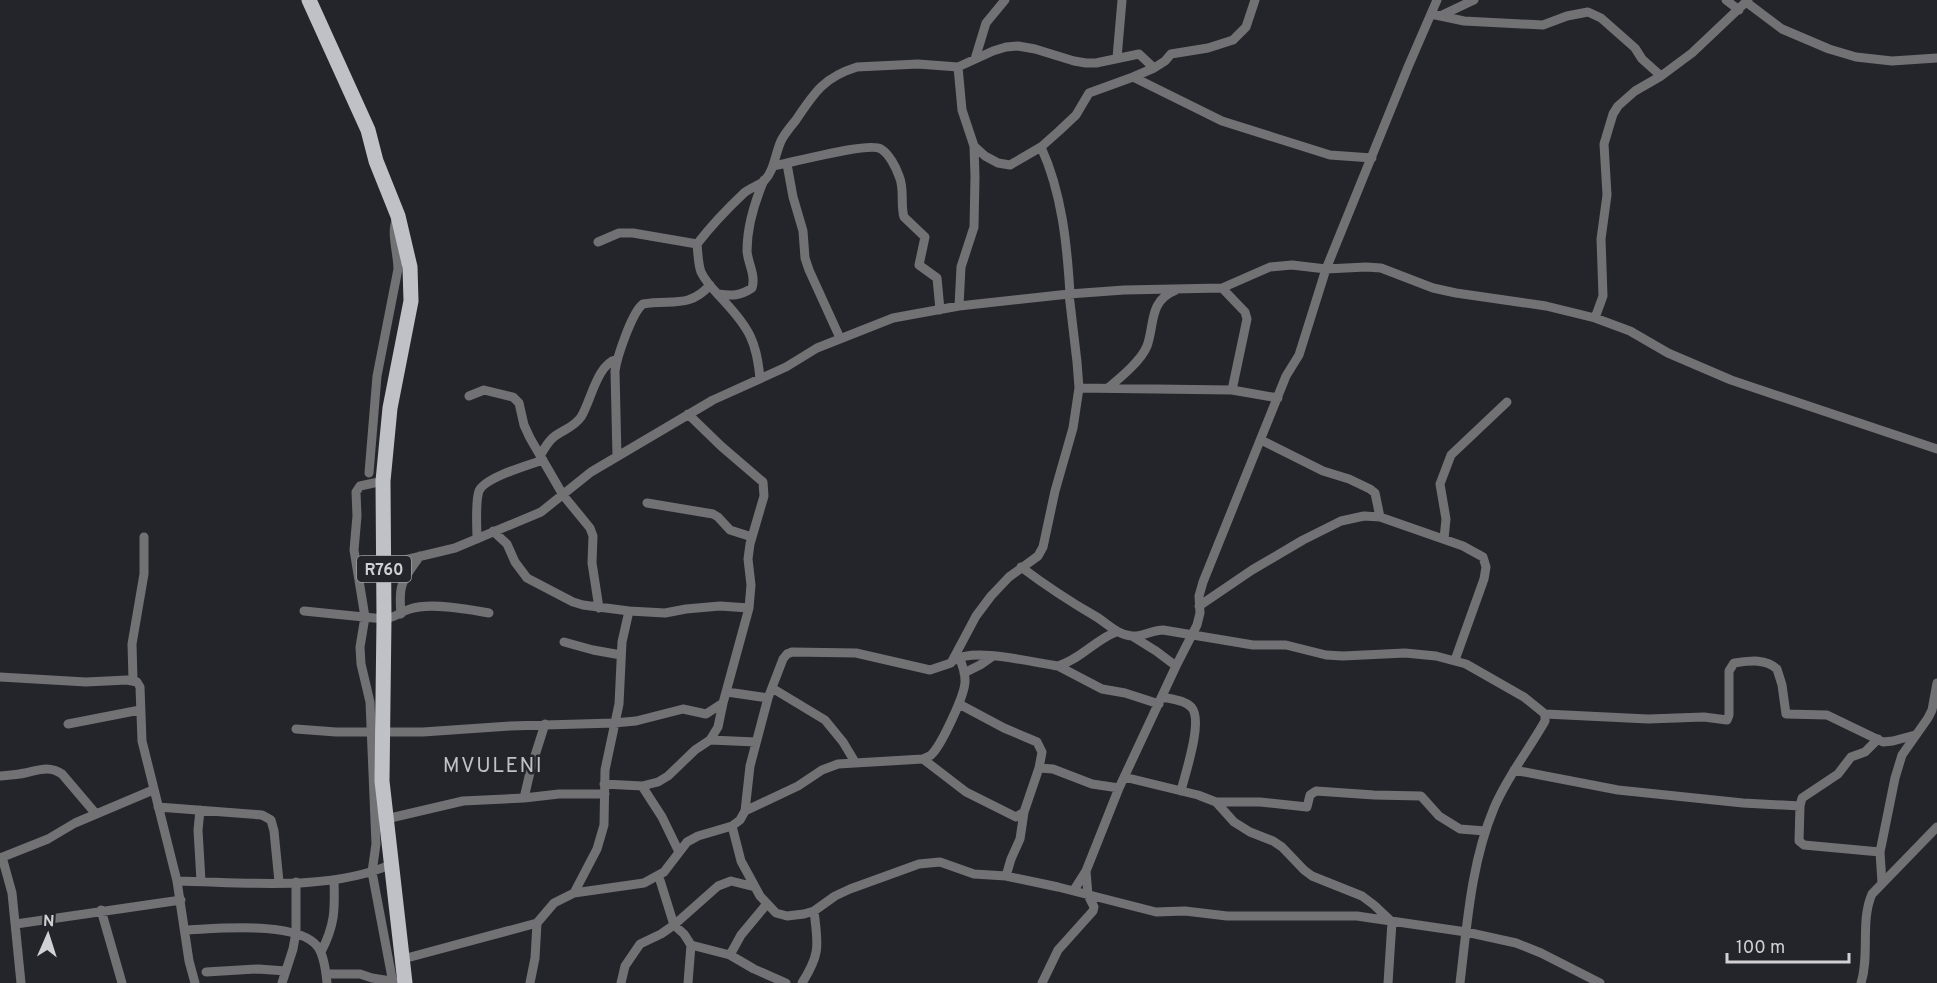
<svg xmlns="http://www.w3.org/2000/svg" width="1937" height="983" viewBox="0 0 1937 983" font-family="Overpass,sans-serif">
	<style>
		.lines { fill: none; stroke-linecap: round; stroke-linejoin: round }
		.minor { stroke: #727275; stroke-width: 9 }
		.primary { stroke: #c0c0c7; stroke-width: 15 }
		.labels { text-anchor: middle; stroke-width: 5; stroke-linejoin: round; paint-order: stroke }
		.shield { fill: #24252a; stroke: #9d9da2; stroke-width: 1.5 }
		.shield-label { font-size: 16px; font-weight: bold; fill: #d1d1d5 }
		.quarter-label { font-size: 21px; letter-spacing: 1.5px; fill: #c0c0c8; stroke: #24252a }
	</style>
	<rect width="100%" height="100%" fill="#24252a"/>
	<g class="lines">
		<!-- minor -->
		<path class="minor" d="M1726,0L1739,10
			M1746,2L1782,29L1829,49L1856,57L1892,61L1937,58
			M1431,14L1464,21L1543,25L1567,16L1588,12L1601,18L1635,48L1642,59L1661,76
			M1440,16L1474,0
			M1117,58L1122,0
			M975,59L986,23L1005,0
			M958,67L962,110L974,146L975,177L974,227L961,267L959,306
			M1133,77L1222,121L1330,155L1372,158
			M974,146L985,156L998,163L1010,165L1041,147L1059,131L1076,115L1089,93L1133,77L1154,68L1165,61L1171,54L1208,48L1233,40L1246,27L1255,0
			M1041,147C1062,193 1067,244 1070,294
			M787,164L793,197L803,231L805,258L809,270L840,338
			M773,166C792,163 869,141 881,149C889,154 896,167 899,176C905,189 900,204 904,217L925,237L919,265L937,278L940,310
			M598,242L619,233H633L697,244C711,226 727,209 744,193C750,188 758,186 764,181C775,170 775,152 782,139C786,132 791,126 796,120C814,93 824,77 857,67L918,64L958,67L993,51L1006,47L1018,46L1035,49L1074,61L1086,63H1096L1139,54L1154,68
			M697,244C698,253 698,264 701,272C706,283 716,292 724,301C749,328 757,342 760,379
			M1222,288L1245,312L1247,319L1232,390
			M718,294C732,296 740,296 752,288C756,275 748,264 747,251C747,227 755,201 764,180
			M1595,318L1603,296L1601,239L1607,195L1604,144L1613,114L1618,106L1635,91L1661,76L1692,53L1748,0
			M1079,388L1232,390L1278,398
			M1108,388C1120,378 1141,361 1147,346C1155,325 1148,301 1176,290
			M469,396L484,390L513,397L519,403L524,425L530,438L563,495L590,528L593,536L592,563L599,608
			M1261,440L1323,471L1349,479L1370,489L1375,493L1380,517
			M541,454C545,448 548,441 555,436C565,429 574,427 581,417C591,401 597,364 617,359
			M617,457L615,371C617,357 632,312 643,304C671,299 689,309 710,285
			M369,473L377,376L398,269C398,255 391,233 396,221
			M383,481L360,486L356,492L357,516L354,550L365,617L360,647L361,664L370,702L376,844L372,872L393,983
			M647,503L713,514L718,517L730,530L752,537
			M493,531L507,544L515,562L527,578L573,602L583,605L629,611L665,613L686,609L720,606L749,608
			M477,539C477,527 475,502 479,491C485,477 529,465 543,460
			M1444,539L1446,519L1440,484L1451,455L1507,402
			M384,565L455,548L541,512L591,472L713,400L786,367L817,348L893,318L959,306L1069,294L1124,290L1222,288L1270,267L1292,265L1326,269L1366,267L1381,268L1433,288L1456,293L1546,306L1595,318L1630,331L1668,353L1731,380L1937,449
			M1021,567C1045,585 1069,601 1095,616C1107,623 1117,635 1132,636C1142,637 1153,630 1163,630L1253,645H1286L1326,655L1343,656L1405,653L1436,656L1466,664L1524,697L1545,714V721C1528,751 1507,777 1494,808C1471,863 1467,925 1460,983
			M1199,606L1252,570L1303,540L1341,521L1364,516L1380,517L1463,546L1483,557L1486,567L1484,579L1455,660
			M304,611L384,619C395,618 400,612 410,609C430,602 468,609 489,613
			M401,614C398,583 403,580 420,556
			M1132,636L1156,651L1176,666
			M564,642L593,650L621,655
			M955,660C974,647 1034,663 1058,666C1081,659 1095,640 1116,632
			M1058,666L1102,689L1125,693L1159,704
			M964,673L980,665L993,656
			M0,677L86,682L127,680L137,682L140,687L142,741L177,881L189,961L195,983
			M133,680L132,644L144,574V537
			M772,688L825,720L843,742L855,762
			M727,692L768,698
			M1162,697C1171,699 1186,700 1192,708C1203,722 1185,774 1181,791
			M959,704L1004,728L1037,742L1042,752L1039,768
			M1545,714L1648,719L1704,717L1727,720L1729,715V671L1734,663C1749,661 1765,658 1777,669L1782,685L1786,714L1827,715L1883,742L1893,741L1915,735
			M68,724L140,710
			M296,729L336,732H423L510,726L614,723L636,721L683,709L706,714L723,703
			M1878,739L1865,752L1851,757L1838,774L1802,798L1800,806L1799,841L1804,845L1880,852
			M710,740L756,742
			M923,759L966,792L1016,817L1024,812L1039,768L1053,769L1092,784L1119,788
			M1514,770L1618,790L1743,803L1800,806
			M0,776C8,775 16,775 25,773C39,770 49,765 62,774L96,814
			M1124,777L1198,795L1216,802L1234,822L1250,832L1273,841L1282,847L1304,870L1312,876L1362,896L1374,905L1392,922L1388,983
			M604,784L642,786L658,782L668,776L695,750L710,740L718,727L723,703L749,608L751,585L748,559L750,544L764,496L763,482L721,446L688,414
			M642,786L662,817L679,852
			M524,798L531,768L545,724
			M1216,802H1260L1307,807L1310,795L1316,791L1374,795L1421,796L1439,816L1460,829L1485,831
			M158,807L262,815L271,820L274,831L279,882
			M200,810L198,830L201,881
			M745,811L798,786L822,770L838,764L923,759C925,758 930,756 931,755C941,746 966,693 965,680C965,672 962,664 959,657
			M386,819L463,801L524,798L559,794H605
			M732,826L741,861L760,896L776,913L787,916L804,914L814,911L835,896L850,889L919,864L940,862L974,874L1006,876L1058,887L1156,912L1185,911L1227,916H1357L1466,932L1516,943L1541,953L1600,983
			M2,857L12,893L21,983
			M0,858L48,839L75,823L153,790
			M1006,876L1011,859L1020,839L1024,812
			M659,877L674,925L684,934L691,945L688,983
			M177,881C245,882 329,892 392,864
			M1882,883L1880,852L1895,778L1902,755L1928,718L1932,710L1937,683
			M1074,890L1086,871L1119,788L1176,666L1197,625L1200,613L1199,596L1203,582L1286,376L1299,355L1326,269L1408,67L1437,0
			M574,893L597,849L604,825L605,770L619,704L622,642L629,611
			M101,910L122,983
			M16,924L181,900
			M185,930C216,929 298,920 318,947C324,956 326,972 327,983
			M691,945L730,955L754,969L786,983
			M321,952C335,925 335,910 334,880
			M730,955L741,935L766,905
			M403,959L537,923L554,903L574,893L644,883L664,872L687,842L698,836L732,826L740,820L745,811L750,766L768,698L783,659L787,654L792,652L856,653L930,670L951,663L976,616L991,596L1009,577L1038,556L1043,547L1055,491L1073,428L1079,388L1077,362L1069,294
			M206,972L258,969L286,971
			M326,974H360L372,978L397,982
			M282,983L293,949L296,932V882
			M530,983L535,958L537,923
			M621,983L625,966L640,944L661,934L674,925L718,886L731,881L755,887
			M802,983C821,953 818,945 814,911
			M1042,983L1058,950L1093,911L1094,907L1088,895L1086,871
			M1861,983C1870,955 1860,921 1872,894L1937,827"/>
		<!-- primary -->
		<path class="primary" d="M309,0L368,130L376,161L398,216L410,267L411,301L390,408L383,481L384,619L382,781L405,983"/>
	</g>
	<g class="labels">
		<!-- shield labels -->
		<rect class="shield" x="357" y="556" width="54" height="26" rx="4.5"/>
		<g class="shield-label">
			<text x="384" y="575">R760</text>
		</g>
		<!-- quarter labels -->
		<g class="quarter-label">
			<text x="493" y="772">MVULENI</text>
		</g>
	</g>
	<!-- north arrow -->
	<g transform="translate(48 935) rotate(3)" stroke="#24252a" stroke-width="4.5" paint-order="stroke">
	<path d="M0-4.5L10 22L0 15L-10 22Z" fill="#d1d1d5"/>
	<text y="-9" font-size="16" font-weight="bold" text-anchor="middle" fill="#d1d1d5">N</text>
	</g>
	<!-- scale -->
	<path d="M1727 953v9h122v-9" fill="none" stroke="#d1d1d5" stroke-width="3"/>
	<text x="1736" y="953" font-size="18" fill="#d1d1d5" stroke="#24252a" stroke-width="4.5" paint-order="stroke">100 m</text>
</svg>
